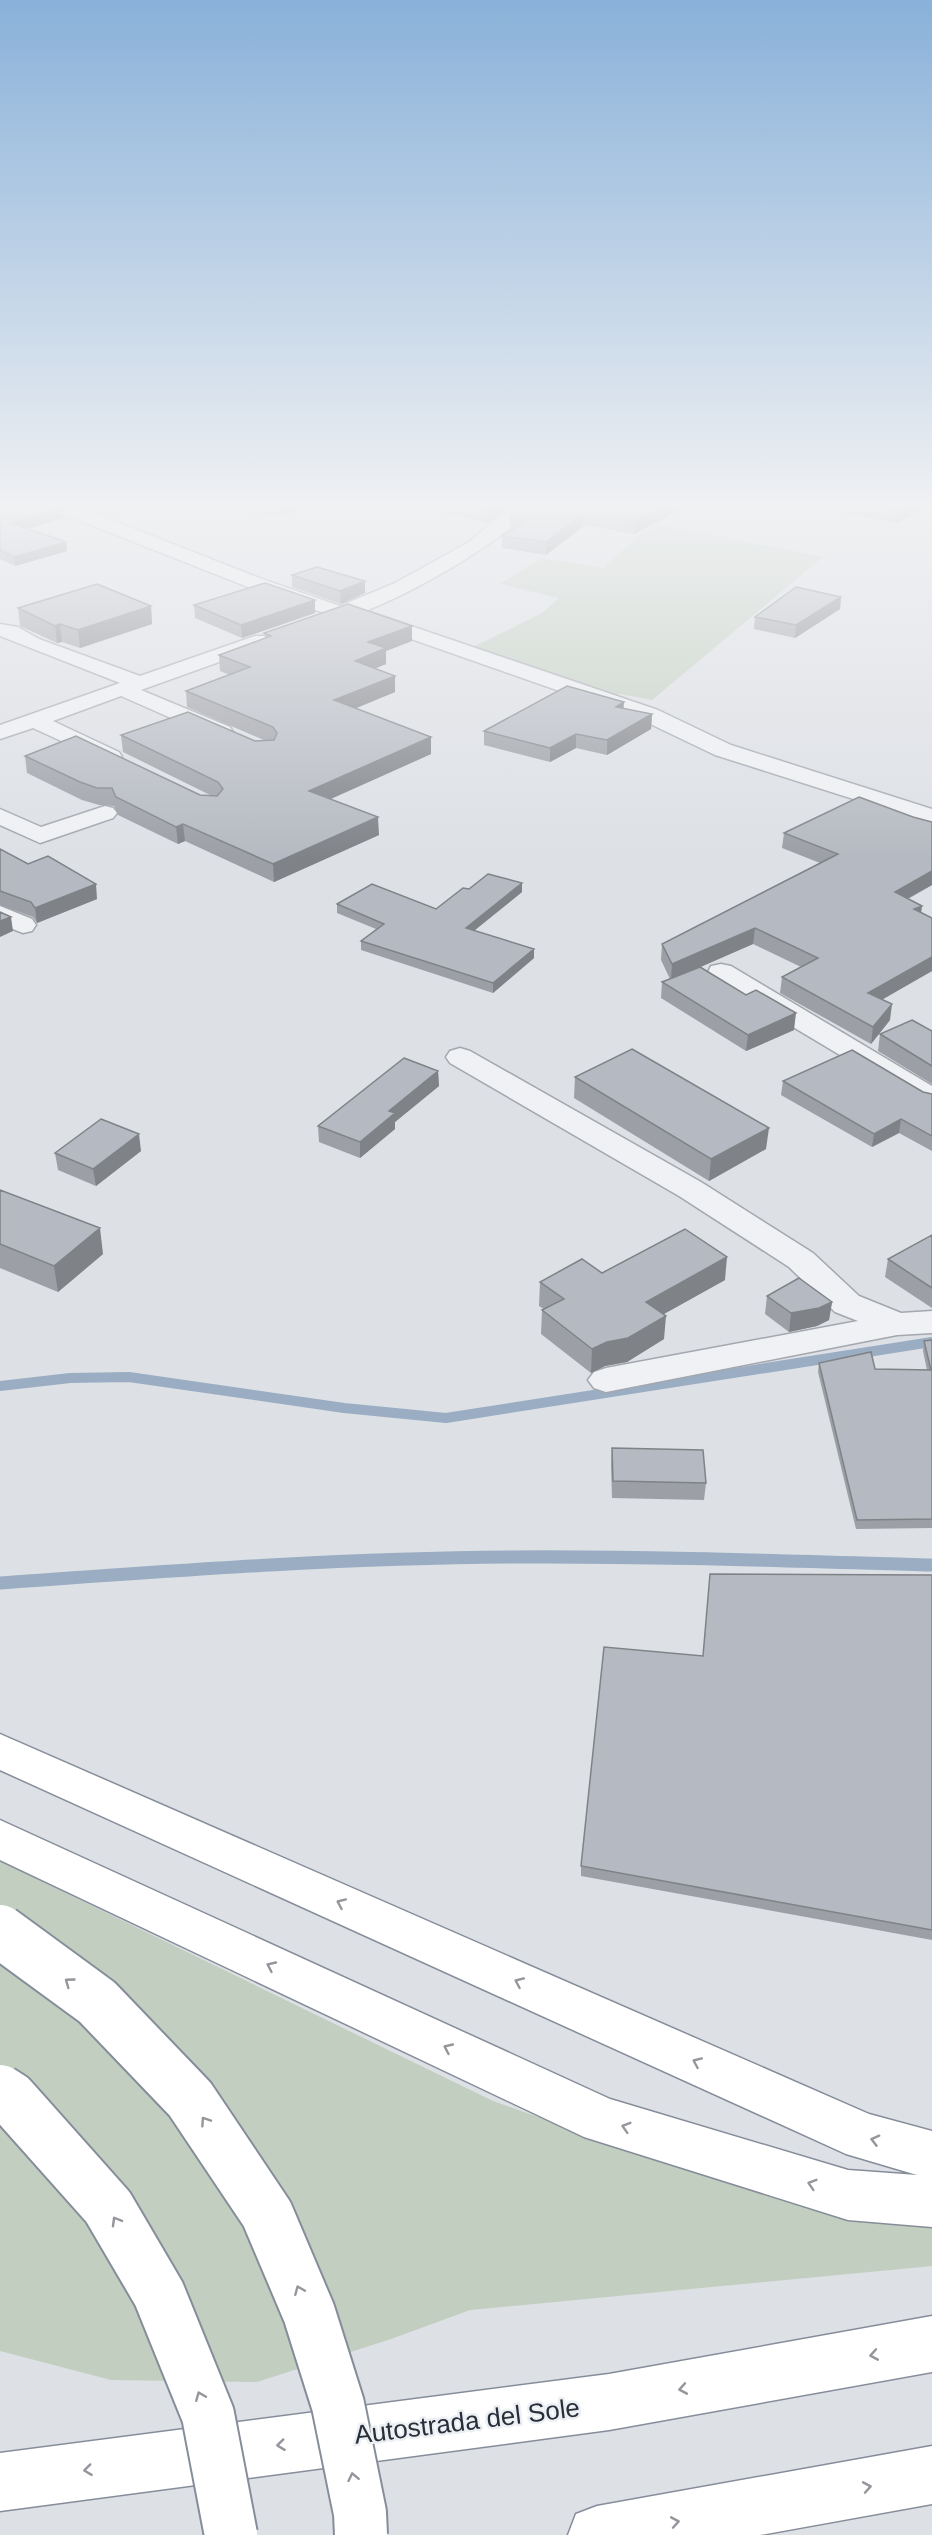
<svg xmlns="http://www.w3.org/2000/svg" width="932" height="2535" viewBox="0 0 932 2535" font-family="Arial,sans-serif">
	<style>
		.green { fill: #c2cebf }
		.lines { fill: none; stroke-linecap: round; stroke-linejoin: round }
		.stream-far1 { stroke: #9aadc3; stroke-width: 10 }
		.stream { stroke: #9aadc3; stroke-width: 13 }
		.minor-casing { stroke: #a3a7ae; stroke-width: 3 }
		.motorway-casing { stroke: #868d9a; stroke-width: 3 }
		.minor { fill: #eff1f4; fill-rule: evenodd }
		.motorway { fill: #fff; fill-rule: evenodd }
		.motorway-bridge-casing { stroke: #868d9a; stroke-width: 56; stroke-linecap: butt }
		.motorway-bridge { stroke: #fff; stroke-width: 52 }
		.wall { fill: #9c9fa6 }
		.shaded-wall { fill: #7f8287 }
		.building { fill: #b5b9c1; stroke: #7f8287; stroke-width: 1.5 }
		.oneway { stroke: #94969c }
		.labels { text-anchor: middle; stroke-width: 5; stroke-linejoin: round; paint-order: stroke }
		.near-street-label { font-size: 26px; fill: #282e3a; stroke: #eceff3 }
	</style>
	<rect width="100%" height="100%" fill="#dde0e5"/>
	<!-- green -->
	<path class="green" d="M657,524L823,557L652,700L620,694L609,697L469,649L542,613L559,598L500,584L541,558L603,568L642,533Z
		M0,1861L493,2101L689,2171L932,2226V2266L470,2310L391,2339L257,2382L111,2380L0,2351Z"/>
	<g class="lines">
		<!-- stream-far1 -->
		<path class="stream-far1" d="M0,1386L70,1378L129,1377L344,1408L446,1418L932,1342"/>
		<!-- stream -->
		<path class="stream" d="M0,1583C170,1571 340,1558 510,1557C651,1556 791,1561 932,1565"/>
		<defs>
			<path id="minor" d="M46,504H71L262,579L340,606L395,583L469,542L515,504H534C505,543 389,607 342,619L248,587L48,508Z
				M370,612L658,710L731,745L932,809V824L715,755L642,720L363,622L360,618Z
				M0,624L18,627L39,639L140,676L255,636H269L272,640L269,644L141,690L230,727L233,732L230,737H214L121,696L53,721L119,752L122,757L119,762L111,764L33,728L0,739V725L120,683L0,636Z
				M105,806L113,808L117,813L113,818L40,843L0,825V809L41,827Z
				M0,906L32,919L36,925L32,931L23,933L0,924Z
				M721,964L731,966L932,1086V1107L922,1104L711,978L708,972L711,966Z
				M460,1048L470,1051L701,1182L813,1253L859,1296L901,1313L932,1311V1333L897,1335L606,1392L594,1388L588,1380L594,1372L606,1368L858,1321L835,1312L789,1267L679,1196L450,1063L446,1057L450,1051Z"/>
			<path id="motorway" d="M0,1734L869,2114L932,2131V2227L848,2220L584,2137L0,1860V1820L610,2099L848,2170L917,2175L846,2154L0,1770Z
				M932,2316V2372L609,2430L0,2511V2453L609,2374Z
				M932,2446V2504L760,2535H568L576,2514L597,2506Z"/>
		</defs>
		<!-- minor casing -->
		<use href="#minor" class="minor-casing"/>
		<!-- motorway casing -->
		<use href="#motorway" class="motorway-casing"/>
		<!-- minor -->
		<use href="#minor" class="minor"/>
		<!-- motorway -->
		<use href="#motorway" class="motorway"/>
		<defs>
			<path id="motorway-bridge" d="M0,1931L97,2002L190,2099L267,2214L309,2313L338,2405L360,2513L361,2535
				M0,2091L11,2098L108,2207L159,2294L208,2415L231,2535"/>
		</defs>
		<!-- motorway-bridge casing -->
		<use href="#motorway-bridge" class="motorway-bridge-casing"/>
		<!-- motorway-bridge -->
		<use href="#motorway-bridge" class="motorway-bridge"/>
	</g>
	<!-- wall -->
	<path class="wall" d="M0,504L64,518L27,529L67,551L15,566L0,559Z
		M223,504H312L283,517L224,509Z
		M406,504H511L488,523Z
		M691,504L634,534L585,525L546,555L502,548V536L512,529L510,528V516Z
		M823,504H929L898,523L823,509Z
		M292,575L365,593L341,604L292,587Z
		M841,597L840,609L795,638L754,629L755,617Z
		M315,600V613L242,638L195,618L194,605Z
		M151,606L152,624L80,648L62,642L57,643L20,626L18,608Z
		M264,633L412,641L386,651V664L375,668L395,676V692L355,708L431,754L331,799L379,835L274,882L185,841L178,844L118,815L114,806L99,805L82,800L27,773L25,756L200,795L212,796L123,752L121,735L255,741H266L187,707L186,691L230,675L220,671L219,655L265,638Z
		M624,709L652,714L651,729L607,755L576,748L550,762L484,745V731Z
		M784,833L932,885L908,899L921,913L932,971L882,999L890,1020L871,1044L780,993L782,977L801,967L753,944L695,969L794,1030L746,1051L661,998L662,982L670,979L661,960L662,944L820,863L782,848Z
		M0,849L97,899L37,923L33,917L0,905Z
		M469,889L522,892L474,931L534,949V958L493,993L361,950V941L376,929L337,913V904L436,909Z
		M932,1031V1084L878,1051L880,1034Z
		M438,1071L439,1086L395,1122V1129L360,1158L319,1142L318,1126Z
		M575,1077L766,1149L709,1181L574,1098Z
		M783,1081L923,1092L932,1094V1151L899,1133L872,1147L781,1095Z
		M141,1151L96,1186L58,1170L55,1153Z
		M0,1190L103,1254L58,1292L0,1268Z
		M932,1235V1308L885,1277L888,1259Z
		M602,1273L725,1280L664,1314V1339L627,1362L605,1366L591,1373L541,1334L542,1310L544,1309L539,1306L540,1282Z
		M767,1296L832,1302L829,1320L817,1326L789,1332L765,1314Z
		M932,1340V1528L856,1529L818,1372L819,1363L875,1369L927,1370L923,1351L924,1341Z
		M612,1448L706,1483L704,1500L612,1498L611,1465Z
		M932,1575V1940L581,1876V1866L702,1656Z"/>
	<!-- shaded-wall -->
	<path class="shaded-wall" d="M284,504H312L283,517V505Z
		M496,504H511L488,523V511Z
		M668,504H691L634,534L635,521Z
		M912,504H929L898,523L900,512Z
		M63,508L64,518L13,533L11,523Z
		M585,512V525L546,555V542Z
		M66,542L67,551L15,566L14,557Z
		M365,581V593L341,604L340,591Z
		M841,597L840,609L795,638L796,625Z
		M315,600V613L242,638L241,625Z
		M151,606L152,624L80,648L78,630Z
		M60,624L62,642L57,643L55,626Z
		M412,626V641L386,651V664L355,677V661L368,642Z
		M395,676V692L335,717L334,700Z
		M624,702L623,716L616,707Z
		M652,714L651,729L607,755V740Z
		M576,734V748L550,762V748Z
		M431,737V754L310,808L309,791Z
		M378,817L379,835L274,882L273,864Z
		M183,824L185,841L178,844L176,827Z
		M932,871V885L892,907L895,892Z
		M522,883V892L466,937V928Z
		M96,884L97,899L37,923L35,908Z
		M922,906L920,922L914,909Z
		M11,917L13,931L0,937V921Z
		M755,928L753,944L671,980L672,964Z
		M534,949V958L493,993V983Z
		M932,957V971L866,1009L868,993Z
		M892,1004L890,1020L871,1044L873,1027Z
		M796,1013L794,1030L746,1051L748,1035Z
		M438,1071L439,1086L395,1122V1129L360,1158V1142L389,1111Z
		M901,1119L899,1133L872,1147L874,1134Z
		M769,1128L766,1149L709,1181L711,1159Z
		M139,1134L141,1151L96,1186L93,1169Z
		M100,1228L103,1254L58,1292L54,1266Z
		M727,1257L725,1280L644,1325L646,1302Z
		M832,1302L829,1320L817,1326L789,1332L791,1313Z
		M666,1316L664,1339L627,1362L605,1366L591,1373L592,1349Z"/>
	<!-- building -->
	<path class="building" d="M0,504H53L63,508L11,523L66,542L14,557L0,550Z
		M460,504H496L488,511Z
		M523,504H668L635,521L585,512L546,542L502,536L525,521L510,516Z
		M860,504H912L900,512Z
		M317,567L365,581L340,591L292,575Z
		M265,583L315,600L241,625L194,605Z
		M97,584L151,606L78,630L60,624L55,626L18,608Z
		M796,587L841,597L796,625L755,617Z
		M348,604L412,626L368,642L386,648L355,661L395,676L334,700L431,737L309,791L378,817L273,864L183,824L176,827L116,797L112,788H97L80,782L25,756L76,736L200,795L217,796L223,789L218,782L121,735L188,712L255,741L274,740L277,733L273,727L186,691L250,667L219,655L271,636L264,633Z
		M567,686L624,702L616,707L652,714L607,740L576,734L550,748L484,731Z
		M859,797L913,817L932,822V871L895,892L922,906L914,909L932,918V957L868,993L892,1004L873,1027L782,977L818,958L755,928L672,964L662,944L838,854L784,833Z
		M0,849L28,864L48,856L96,884L35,908L31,902L0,891Z
		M488,874L522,883L466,928L534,949L493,983L361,941L384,924L337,904L372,884L436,909L463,888L469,889Z
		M0,912L11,917L0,921Z
		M700,967L746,995L756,990L796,1013L748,1035L662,982Z
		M912,1020L932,1031V1066L880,1034Z
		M632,1049L769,1128L711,1159L575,1077Z
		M852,1050L923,1092L932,1094V1136L901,1119L874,1134L783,1081Z
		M404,1058L438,1071L389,1111L395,1113L360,1142L318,1126Z
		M101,1119L139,1134L93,1169L55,1153Z
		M0,1190L100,1228L54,1266L0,1244Z
		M685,1229L727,1257L646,1302L666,1316L628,1338L607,1342L592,1349L542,1310L564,1299L540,1282L582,1259L602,1273Z
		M932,1235V1288L888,1259Z
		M799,1278L832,1302L819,1308L791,1313L767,1296Z
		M932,1340V1519L857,1520L819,1363L871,1352L875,1369L931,1370L924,1341Z
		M612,1448L703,1450L706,1483L613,1481Z
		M710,1574L932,1575V1930L581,1866L604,1647L703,1656Z"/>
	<!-- one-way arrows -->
	<defs><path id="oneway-chevron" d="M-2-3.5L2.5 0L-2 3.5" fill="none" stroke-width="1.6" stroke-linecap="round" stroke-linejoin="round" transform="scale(1.5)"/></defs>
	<g class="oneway">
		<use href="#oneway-chevron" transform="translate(341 1903) rotate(-156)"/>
		<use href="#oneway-chevron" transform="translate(271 1966) rotate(-155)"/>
		<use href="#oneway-chevron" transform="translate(69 1982) rotate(-144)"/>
		<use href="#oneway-chevron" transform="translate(519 1982) rotate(-156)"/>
		<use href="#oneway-chevron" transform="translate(448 2048) rotate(-155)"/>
		<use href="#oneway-chevron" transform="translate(697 2062) rotate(-156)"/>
		<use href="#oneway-chevron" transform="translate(205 2121) rotate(-124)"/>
		<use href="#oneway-chevron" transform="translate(626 2127) rotate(-163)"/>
		<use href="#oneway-chevron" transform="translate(875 2140) rotate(-165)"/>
		<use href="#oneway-chevron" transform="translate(812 2184) rotate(-163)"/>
		<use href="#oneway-chevron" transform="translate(116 2221) rotate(-120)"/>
		<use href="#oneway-chevron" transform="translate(299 2290) rotate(-113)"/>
		<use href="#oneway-chevron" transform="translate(874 2355) rotate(170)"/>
		<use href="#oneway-chevron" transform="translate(683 2389) rotate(170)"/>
		<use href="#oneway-chevron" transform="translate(200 2396) rotate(-112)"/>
		<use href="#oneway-chevron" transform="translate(281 2445) rotate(173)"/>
		<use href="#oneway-chevron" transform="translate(88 2470) rotate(173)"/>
		<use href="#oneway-chevron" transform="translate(353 2477) rotate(-102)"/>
		<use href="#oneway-chevron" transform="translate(867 2487) rotate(-10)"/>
		<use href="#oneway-chevron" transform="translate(675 2522) rotate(-10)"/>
	</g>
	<!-- sky -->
	<linearGradient id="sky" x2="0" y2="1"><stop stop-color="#89b1d9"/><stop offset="0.59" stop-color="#f0f1f3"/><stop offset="1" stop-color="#f0f1f3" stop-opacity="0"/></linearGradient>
	<rect width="932" height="859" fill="url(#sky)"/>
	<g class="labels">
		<!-- near-street labels -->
		<g class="near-street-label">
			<text transform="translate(467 2421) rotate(-7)" y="9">Autostrada del Sole</text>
		</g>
	</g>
</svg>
